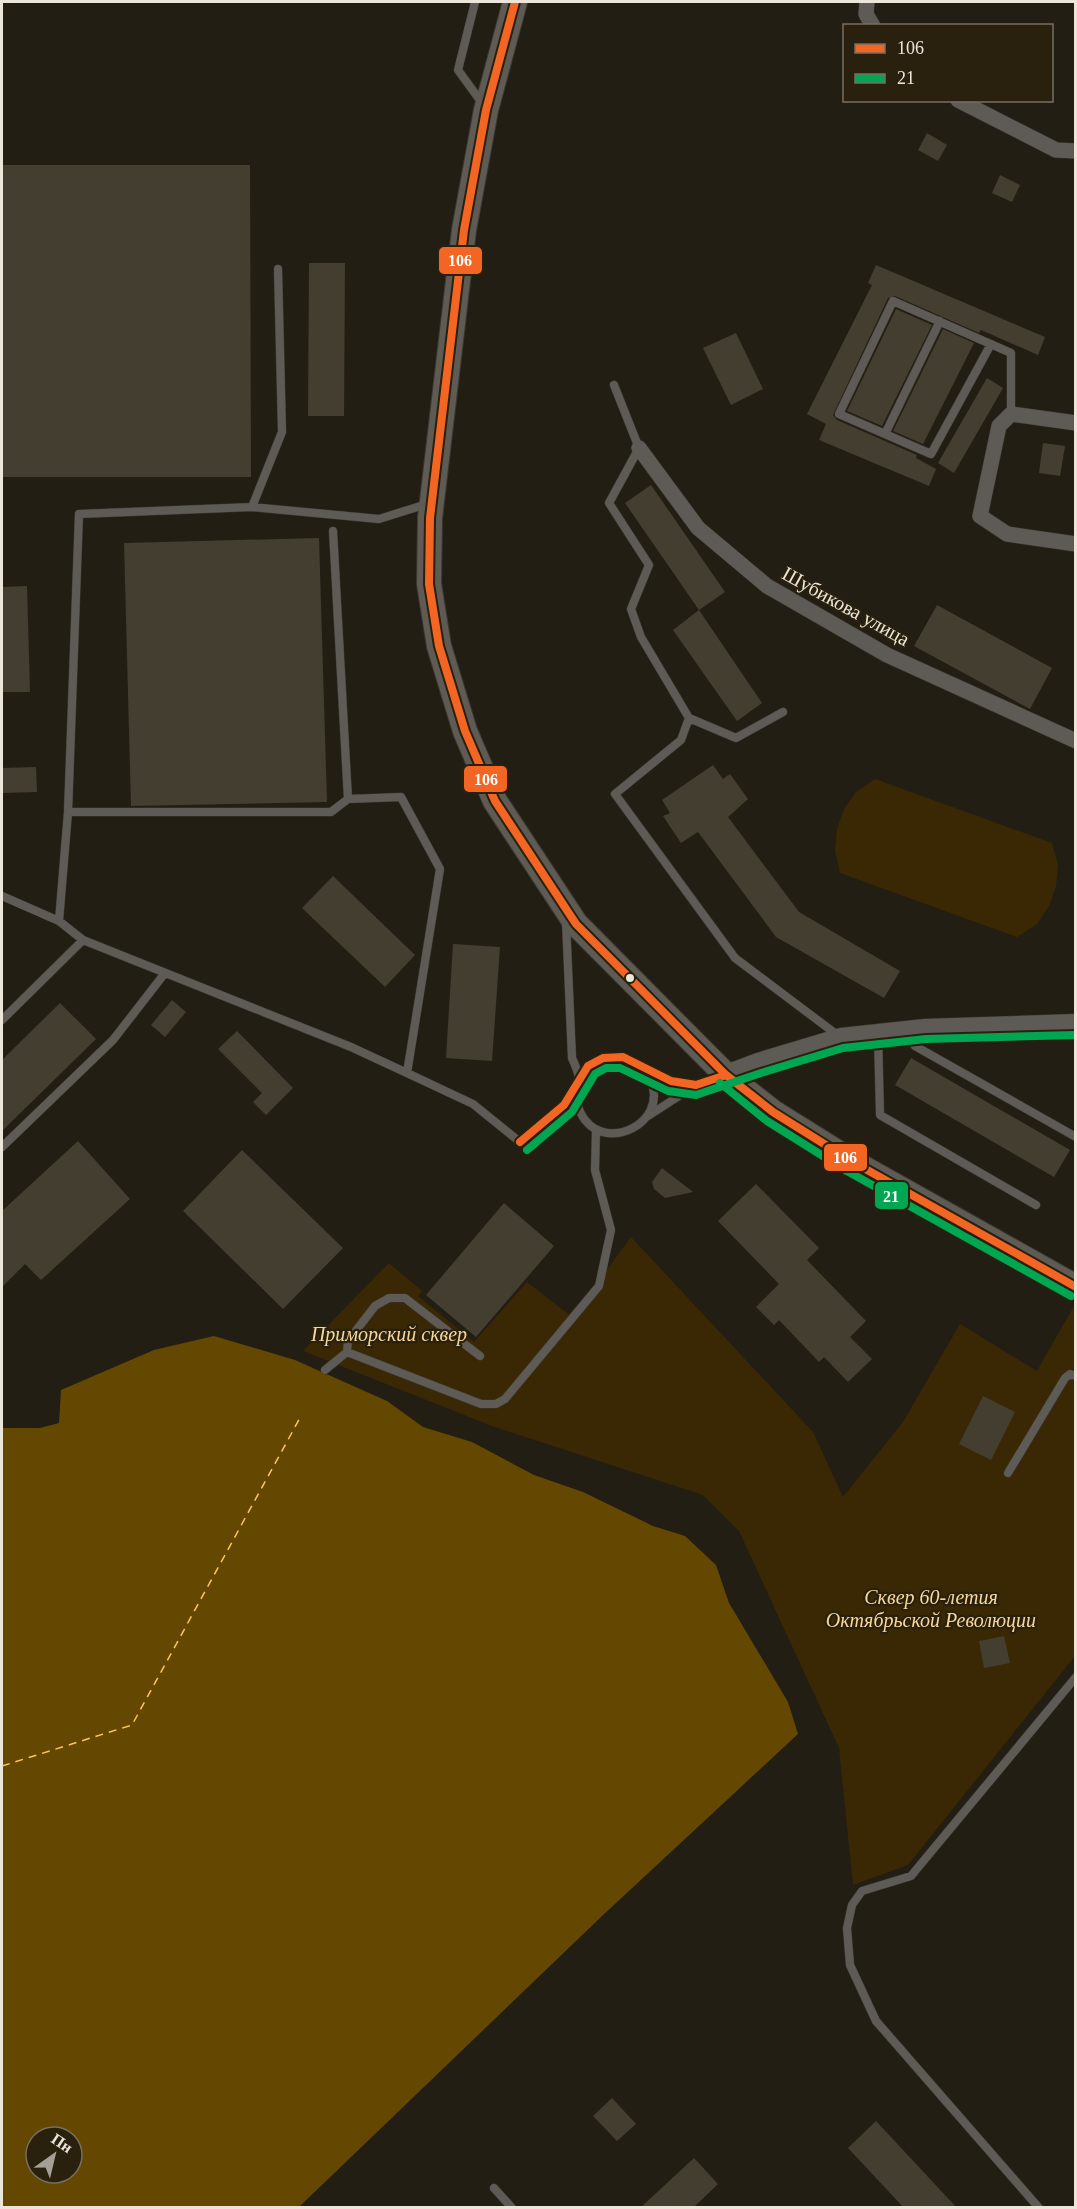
<svg xmlns="http://www.w3.org/2000/svg" width="1077" height="2209" viewBox="0 0 1077 2209" font-family="Georgia,serif">
	<style>
		.green { fill: #392803 }
		.water { fill: #644802; fill-rule: evenodd }
		.lines { fill: none; stroke-linecap: round; stroke-linejoin: round }
		.ferry { stroke: #fec755; stroke-width: 1.5; stroke-dasharray: 8 6; stroke-linecap: butt }
		.building { fill: #443e30 }
		.service-casing { stroke: #3d3931; stroke-width: 9 }
		.minor-casing { stroke: #3d3931; stroke-width: 16 }
		.tertiary-casing { stroke: #3d3931; stroke-width: 21 }
		.primary-casing { stroke: #3d3931; stroke-width: 26 }
		.service { stroke: #5e5b57; stroke-width: 8 }
		.minor { stroke: #5e5b57; stroke-width: 15 }
		.tertiary { stroke: #5e5b57; stroke-width: 20 }
		.primary { stroke: #5e5b55; stroke-width: 24 }
		.bus-1-casing { stroke: #29200e; stroke-width: 12 }
		.bus-2-casing { stroke: #29200e; stroke-width: 12 }
		.bus-1 { stroke: #f26522; stroke-width: 8 }
		.bus-2 { stroke: #00a651; stroke-width: 8 }
		.bus-dot { fill: #ebe5da; stroke: #29200e; stroke-width: 2 }
		.labels { text-anchor: middle; stroke-width: 4.5; stroke-linejoin: round; paint-order: stroke }
		.street-label { font-size: 20px; fill: #ebe5da; stroke: #29200e }
		.park-label { font-size: 20px; font-style: italic; fill: #f8d89a; stroke: #29200e }
		.line-badge { stroke: #29200e; stroke-width: 2 }
		.badge-label { font-size: 16px; text-anchor: middle; font-weight: bold; fill: #fff }
	</style>
	<rect width="100%" height="100%" fill="#231e14"/>
	<!-- green -->
	<path class="green" d="M875,779L1052,843L1058,865L1056,886L1049,906L1037,924L1017,937L840,873L835,850L837,829L844,809L856,792Z
		M631,1237L813,1432L843,1497L903,1422L960,1324L1037,1371L1074,1306L1076,1307L1075,1656L908,1865L853,1885L839,1748L739,1531L703,1495L492,1426L303,1351L389,1263L422,1291L418,1296L474,1342L527,1282L572,1317Z"/>
	<!-- water -->
	<path class="water" d="M214,1336L295,1360L387,1401L423,1427L472,1442L534,1475L583,1492L653,1526L685,1536L716,1565L729,1603L788,1702L798,1734L602,1916L299,2207H2V1428H40L59,1423L61,1390L154,1350ZM36,2137H72V2173H36Z"/>
	<g class="lines">
		<!-- ferry -->
		<path class="ferry" d="M2,1766L132,1725L301,1416"/>
	</g>
	<!-- building -->
	<path class="building" d="M927,133L947,145L938,161L918,150Z
		M2,165H250L251,477H2Z
		M1000,175L1020,185L1012,202L992,193Z
		M309,263H345L344,416H308Z
		M876,265L1045,337L1038,355L981,330L979,333L895,296L888,298L833,415L837,420L917,455L916,458L936,469L929,486L819,440L826,424L807,414L872,285L868,283Z
		M896,309L932,325L882,426L847,411Z
		M943,329L974,343L923,444L893,431Z
		M736,333L763,389L731,405L703,348Z
		M987,378L1003,388L954,473L938,463Z
		M1043,443L1065,446L1060,476L1039,473Z
		M651,485L725,592L699,610L625,503Z
		M319,538L327,802L131,806L124,543Z
		M27,586L30,692H2V587Z
		M937,605L1052,668L1030,709L914,646Z
		M699,610L762,703L737,721L673,630Z
		M713,765L723,779L730,774L748,799L728,817L799,912L900,971L884,998L776,937L698,832L681,843L663,816L670,813L662,800Z
		M36,767L37,792L2,793V768Z
		M333,876L415,955L385,987L302,908Z
		M453,944L500,947L492,1061L446,1058Z
		M172,1000L186,1012L165,1037L151,1025Z
		M60,1003L96,1039L2,1131V1060Z
		M237,1031L293,1088L266,1115L253,1102L262,1093L218,1049Z
		M911,1058L1070,1150L1054,1177L895,1085Z
		M78,1141L130,1199L41,1280L25,1264L2,1287V1211Z
		M242,1150L343,1248L283,1309L183,1211Z
		M662,1168L693,1192L665,1198L654,1189L652,1182Z
		M756,1184L819,1248L807,1260L866,1321L850,1337L872,1359L848,1382L824,1357L819,1362L779,1320L774,1325L756,1307L779,1284L718,1221Z
		M504,1203L554,1246L476,1337L426,1295Z
		M983,1396L1015,1412L991,1460L959,1444Z
		M1004,1636L1010,1663L984,1668L979,1641Z
		M612,2098L636,2124L617,2141L593,2116Z
		M876,2121L957,2208H904L848,2148Z
		M694,2158L718,2184L693,2208H640Z"/>
	<g class="lines">
		<defs>
			<path id="service" d="M475,2L458,70L482,103
				M278,269L282,432L252,507L79,514L68,812L59,921L83,940L351,1047L407,1073L473,1104L520,1142L564,1105L588,1066L603,1058L623,1057L642,1068L671,1081L696,1085
				M991,344L931,454L839,414L893,301L1011,353V414
				M614,385L639,448L609,503L649,565L631,609L641,637L689,718L681,740L615,794L735,958L840,1037
				M885,434L940,321
				M252,507L379,519L427,504
				M689,718L736,738L783,712
				M348,799L401,797L440,869L407,1073
				M68,812H331L348,799L333,531
				M2,896L59,921
				M566,922L572,1058C575,1065 579,1073 579,1080C580,1097 573,1104 585,1120C609,1151 665,1123 652,1084C650,1079 645,1073 642,1068
				M2,1020L83,940
				M907,1034L915,1046L1076,1137
				M878,1035L880,1115L1036,1205
				M648,1116L696,1085L723,1076
				M2,1147L113,1040L165,973
				M347,1352L348,1341L375,1306L389,1298H405L480,1356
				M325,1370L347,1352L481,1404H496L505,1399L599,1286L611,1230L595,1170L596,1130
				M1008,1473L1065,1378L1070,1374L1076,1376
				M494,2188L512,2208
				M1039,2208L876,2021L850,1965L847,1928L852,1905L862,1891L911,1876L1076,1677"/>
			<path id="minor" d="M867,2L866,14L873,26
				M958,100L1056,150L1076,151
				M1076,423L1011,414L999,426L980,516L1007,534L1076,544
				M639,448L698,528L767,586L887,655L1076,741"/>
			<path id="tertiary" d="M726,1075L758,1063L841,1038L925,1029L1076,1024"/>
			<path id="primary" d="M515,2L486,110L464,230L430,518L429,584L439,646L465,731L495,801L576,924L726,1075L773,1112L853,1162L1076,1287"/>
		</defs>
		<!-- service casing -->
		<use href="#service" class="service-casing"/>
		<!-- minor casing -->
		<use href="#minor" class="minor-casing"/>
		<!-- tertiary casing -->
		<use href="#tertiary" class="tertiary-casing"/>
		<!-- primary casing -->
		<use href="#primary" class="primary-casing"/>
		<!-- service -->
		<use href="#service" class="service"/>
		<!-- minor -->
		<use href="#minor" class="minor"/>
		<!-- tertiary -->
		<use href="#tertiary" class="tertiary"/>
		<!-- primary -->
		<use href="#primary" class="primary"/>
		<defs>
			<path id="bus-1" d="M515,2L486,110L464,230L430,518L429,584L439,646L465,731L495,801L576,924L726,1075L773,1112L853,1162L1076,1287
				M520,1142L564,1105L588,1066L603,1058L623,1057L671,1081L696,1085L726,1075"/>
			<path id="bus-2" d="M720,1083L767,1121L847,1171L1071,1296
				M527,1150L572,1112L595,1074L606,1068H620L668,1091L696,1095L761,1073L843,1048L926,1039L1076,1035"/>
		</defs>
		<!-- bus-1 casing -->
		<use href="#bus-1" class="bus-1-casing"/>
		<!-- bus-2 casing -->
		<use href="#bus-2" class="bus-2-casing"/>
		<!-- bus-1 -->
		<use href="#bus-1" class="bus-1"/>
		<!-- bus-2 -->
		<use href="#bus-2" class="bus-2"/>
	</g>
	<!-- markers -->
	<circle class="bus-dot" cx="630" cy="978" r="5"/>
	<g class="labels">
		<!-- street labels -->
		<g class="street-label">
			<text transform="translate(846 606) rotate(29)" y="7">Шубикова улица</text>
		</g>
		<!-- park labels -->
		<g class="park-label">
			<text x="389" y="1341">Приморский сквер</text>
			<text x="931" y="1604">Сквер 60-летия<tspan x="931" dy="23">Октябрьской Революции</tspan></text>
		</g>
	</g>
	<g class="line-badge">
		<rect x="438" y="246" width="45" height="29" rx="6" fill="#f26522"/>
		<rect x="463" y="765" width="45" height="28" rx="6" fill="#f26522"/>
		<rect x="823" y="1143" width="45" height="29" rx="6" fill="#f26522"/>
		<rect x="874" y="1181" width="35" height="29" rx="6" fill="#00a651"/>
	</g>
	<g class="badge-label">
		<text x="460" y="266">106</text>
		<text x="486" y="785">106</text>
		<text x="845" y="1163">106</text>
		<text x="891" y="1202">21</text>
	</g>
	<!-- border -->
	<rect width="1077" height="2209" fill="none" stroke="#ebe5da" stroke-width="6"/>
	<!-- legend -->
	<rect x="843" y="24" width="210" height="78" fill="#29200e" stroke="#776f60" stroke-width="1.5"/>
	<rect x="855" y="44" width="30" height="9" fill="#f26522" stroke="#776f60" stroke-width="1.5"/>
	<text x="897" y="54" font-size="18" fill="#ebe5da">106</text>
	<rect x="855" y="74" width="30" height="9" fill="#00a651" stroke="#776f60" stroke-width="1.5"/>
	<text x="897" y="84" font-size="18" fill="#ebe5da">21</text>
	<!-- north arrow -->
	<g transform="translate(54 2155) rotate(34)"><circle r="28" fill="#29200e" stroke="#776f60" stroke-width="1.5"/>
	<path d="M0-4.5L10 22L0 15L-10 22Z" fill="#a59f95"/>
	<text y="-9" font-size="16" font-weight="bold" text-anchor="middle" fill="#ebe5da">Пн</text>
	</g>
</svg>
